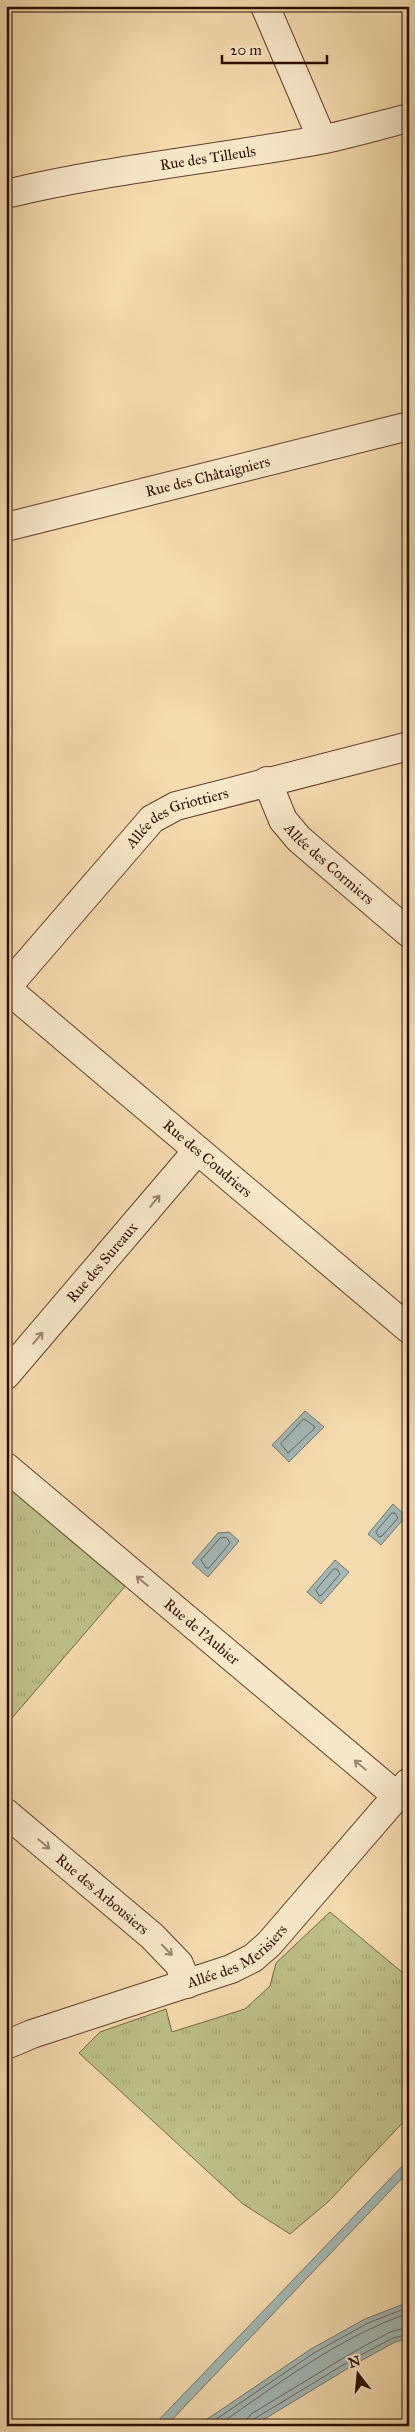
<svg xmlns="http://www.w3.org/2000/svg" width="415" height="2432" viewBox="0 0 415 2432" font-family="'IM FELL Great Primer',serif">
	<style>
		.grass { fill: url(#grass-tufts); stroke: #756644 }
		.water { fill: #a2b8b7; stroke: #73736e }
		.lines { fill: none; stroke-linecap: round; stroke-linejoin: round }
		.shore { stroke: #67625c; stroke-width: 1 }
		.minor-casing { stroke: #5e402c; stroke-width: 30 }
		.minor { stroke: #f8e8ca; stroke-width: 28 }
		.oneway { stroke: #9c856f }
		.labels { text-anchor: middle; stroke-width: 5; stroke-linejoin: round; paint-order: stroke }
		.street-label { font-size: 15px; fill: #2c0c00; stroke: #f8e8ca }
	</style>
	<defs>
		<pattern id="grass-tufts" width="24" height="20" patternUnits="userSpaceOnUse" patternTransform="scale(1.25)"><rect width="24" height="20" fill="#bec089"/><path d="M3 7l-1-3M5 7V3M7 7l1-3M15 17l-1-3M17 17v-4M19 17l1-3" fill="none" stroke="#a3a474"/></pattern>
	</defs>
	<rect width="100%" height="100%" fill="#f5dcae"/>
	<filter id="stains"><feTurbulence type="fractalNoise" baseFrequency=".004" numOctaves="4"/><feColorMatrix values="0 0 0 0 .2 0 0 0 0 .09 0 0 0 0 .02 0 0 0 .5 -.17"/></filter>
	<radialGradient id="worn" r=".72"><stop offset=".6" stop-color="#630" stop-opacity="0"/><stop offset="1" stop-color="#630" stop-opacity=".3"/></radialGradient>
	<!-- grass -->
	<path class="grass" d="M6,1486L128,1583L6,1725Z
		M330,1912L409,1978V2116L329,2201L290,2234L243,2204L79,2053L100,2032L166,2009L172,2032L245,2009L270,1986L276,1963Z"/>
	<!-- water -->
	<path class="water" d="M305,1411L324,1427L289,1462L272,1445Z
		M393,1504L406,1516L381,1545L368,1534Z
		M229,1532L239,1541L208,1577L192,1563L218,1533Z
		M335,1560L349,1572L321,1604L307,1592Z
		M409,2159V2171L166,2426H153Z
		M409,2302V2338L395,2342L355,2364L253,2426H197L311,2349L365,2319Z"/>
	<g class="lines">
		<!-- shore -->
		<path class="shore" d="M304,1419L314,1426L315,1428L288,1453L281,1444Z
			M392,1513H395L398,1518L382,1536L379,1537L376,1532Z
			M227,1538L230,1543L209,1568H206L201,1560L220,1538Z
			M334,1569H337L340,1574L322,1595L319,1596L316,1590Z
			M206,2426L314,2353L368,2323L409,2307
			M217,2426C278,2384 339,2337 409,2313
			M245,2426L247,2419L251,2414L350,2354L390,2332L409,2327
			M252,2426L254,2419L353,2359L393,2338L409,2334"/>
		<defs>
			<g id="minor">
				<path d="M265,6L322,139"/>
				<path id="s1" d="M6,194C110,169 216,159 320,140C350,134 380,125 409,118"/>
				<path id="s2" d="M6,527L409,426"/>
				<path id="s3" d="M267,781L283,820L299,839L409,933"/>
				<path id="s4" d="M6,988L409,1329"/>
				<path id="s5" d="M6,988L152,819L176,806L409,746"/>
				<path id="s6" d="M6,1375L197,1151"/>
				<path id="s7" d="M6,1467L397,1796"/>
				<path id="s8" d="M6,1813L152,1936L179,1964L187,1984"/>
				<path id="s9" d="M6,2045L32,2034L231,1969L253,1958L269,1944L408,1783"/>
			</g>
		</defs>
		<!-- minor casing -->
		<use href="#minor" class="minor-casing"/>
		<!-- minor -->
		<use href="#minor" class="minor"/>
	</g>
	<!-- one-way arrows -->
	<defs><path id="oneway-shaft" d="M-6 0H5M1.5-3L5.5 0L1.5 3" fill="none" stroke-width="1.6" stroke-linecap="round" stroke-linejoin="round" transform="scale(1.25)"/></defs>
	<g class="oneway">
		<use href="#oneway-shaft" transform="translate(155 1201) rotate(-50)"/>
		<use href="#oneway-shaft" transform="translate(38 1338) rotate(-50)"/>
		<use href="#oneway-shaft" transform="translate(142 1581) rotate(-140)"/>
		<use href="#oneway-shaft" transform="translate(360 1765) rotate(-140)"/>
		<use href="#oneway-shaft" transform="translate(44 1844) rotate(40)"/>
		<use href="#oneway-shaft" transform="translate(167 1950) rotate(46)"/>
	</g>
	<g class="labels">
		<!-- street labels -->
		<g class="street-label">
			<text dy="5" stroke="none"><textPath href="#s1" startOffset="205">Rue des Tilleuls</textPath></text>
			<text dy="5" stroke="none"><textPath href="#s2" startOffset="208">Rue des Châtaigniers</textPath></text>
			<text dy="5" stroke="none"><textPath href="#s5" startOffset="246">Allée des Griottiers</textPath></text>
			<text dy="5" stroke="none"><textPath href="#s3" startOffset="106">Allée des Cormiers</textPath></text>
			<text dy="5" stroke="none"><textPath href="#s4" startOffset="264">Rue des Coudriers</textPath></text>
			<text dy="5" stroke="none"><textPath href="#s6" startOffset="148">Rue des Sureaux</textPath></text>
			<text dy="5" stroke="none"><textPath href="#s7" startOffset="256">Rue de l'Aubier</textPath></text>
			<text dy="5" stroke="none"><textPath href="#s8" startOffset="126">Rue des Arbousiers</textPath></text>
			<text dy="5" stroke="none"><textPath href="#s9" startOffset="249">Allée des Merisiers</textPath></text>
		</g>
	</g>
	<!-- margin -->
	<rect width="415" height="2432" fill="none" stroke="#f5dcae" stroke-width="25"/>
	<rect x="8" y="8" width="400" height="2417" fill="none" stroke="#2c0c00" stroke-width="2.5"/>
	<rect x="12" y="12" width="390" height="2407" fill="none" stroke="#2c0c00"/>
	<!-- north arrow -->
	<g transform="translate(358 2374) rotate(344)" stroke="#f8e8ca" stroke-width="4" paint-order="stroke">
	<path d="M0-4L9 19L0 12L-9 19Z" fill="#2c0c00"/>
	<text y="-8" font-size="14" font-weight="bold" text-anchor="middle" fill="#2c0c00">N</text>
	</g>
	<!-- scale -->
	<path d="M222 55v8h105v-8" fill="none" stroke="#2c0c00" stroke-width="2.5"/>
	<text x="230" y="55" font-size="15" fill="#2c0c00" stroke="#f8e8ca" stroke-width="4" paint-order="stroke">20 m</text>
	<rect width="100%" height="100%" filter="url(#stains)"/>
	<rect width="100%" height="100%" fill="url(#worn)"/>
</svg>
